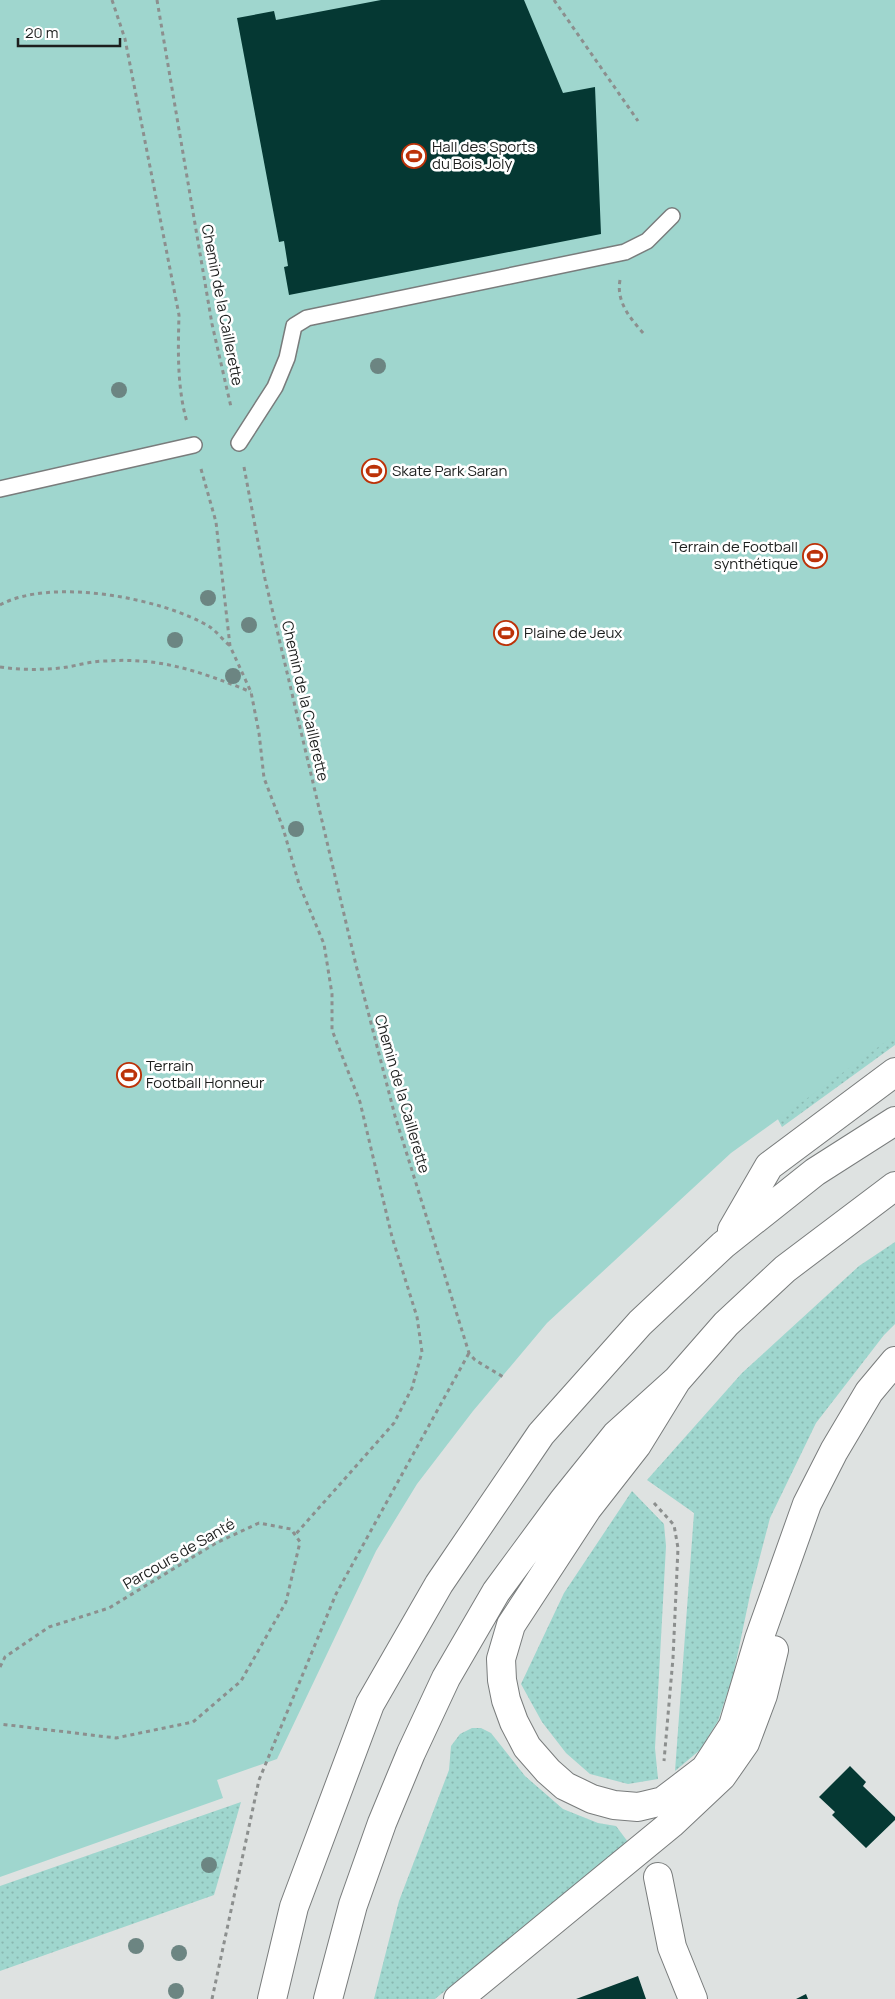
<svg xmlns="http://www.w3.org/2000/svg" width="895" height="1999" viewBox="0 0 895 1999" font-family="Manrope,sans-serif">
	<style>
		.grass { fill: url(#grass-dots) }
		.garden { fill: #9fd6ce }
		.building { fill: #053833 }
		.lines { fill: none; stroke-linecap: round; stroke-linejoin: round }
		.lane-casing { stroke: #797c7c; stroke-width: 18 }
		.street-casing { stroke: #797c7c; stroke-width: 30 }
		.primary-casing { stroke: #797c7c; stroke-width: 30 }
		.path { stroke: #8c8f8e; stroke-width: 3; stroke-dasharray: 4 4; stroke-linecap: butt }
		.lane { stroke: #fff; stroke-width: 15 }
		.street { stroke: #fff; stroke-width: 28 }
		.primary { stroke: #fff; stroke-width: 28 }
		.tree { fill: #6c8582 }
		.labels { text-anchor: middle; stroke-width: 5; stroke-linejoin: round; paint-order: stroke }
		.poi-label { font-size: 15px; fill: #1d1f1e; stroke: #fff; text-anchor: start }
		.street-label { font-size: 15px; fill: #1d1f1e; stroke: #fff }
	</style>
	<defs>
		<pattern id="grass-dots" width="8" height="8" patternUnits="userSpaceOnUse" patternTransform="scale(1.25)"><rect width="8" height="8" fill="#9fd6ce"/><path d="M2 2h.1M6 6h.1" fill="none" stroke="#88b7b0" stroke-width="1.8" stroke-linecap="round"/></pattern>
	</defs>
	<rect width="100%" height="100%" fill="#dee2e1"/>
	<!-- grass -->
	<path class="grass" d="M895,1004V1045L782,1127L772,1108Z
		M895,1242V1324L884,1335L816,1423L770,1518L750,1595L733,1676L718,1721L700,1750L675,1771L694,1513L647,1480L742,1373L859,1266Z
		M632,1491L664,1524L666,1546L655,1748L658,1779L628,1784L590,1774L566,1753L542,1722L521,1684L564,1593Z
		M472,1728H481L491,1733L525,1776L563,1809L598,1823L616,1826L628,1842L435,1999H374L399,1901L449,1770L451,1746L460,1734Z
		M241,1802L214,1895L0,1971V1886Z"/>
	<!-- garden -->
	<path class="garden" d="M0,0H895V1035L731,1153L547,1323L473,1411L417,1484L376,1551L277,1759L217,1780L223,1798L0,1877Z"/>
	<!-- building -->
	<path class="building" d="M381,0H524L563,93L595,87L601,234L289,295L284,267L288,266L284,241L279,242L237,18L274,11L276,20Z
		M850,1766L866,1782L863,1786L895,1817V1820L866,1848L832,1815L835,1812L819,1797Z
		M638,1976L646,1999H576Z
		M806,1994L808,1999H796Z"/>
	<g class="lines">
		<defs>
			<path id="lane" d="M239,443L275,387L287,358L294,326L307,318L625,252L647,241L672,216
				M0,489L194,445"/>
			<path id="street" d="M658,1877L672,1947L693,1999"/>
			<path id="primary" d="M732,1230L769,1166L895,1072
				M677,1380L637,1445L587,1509L511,1625L501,1659L502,1680L506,1700L514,1722L527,1747L548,1771L565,1786L592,1799L614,1805L638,1807L663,1801L705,1769L733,1726L759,1639L807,1504L834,1451L869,1392L895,1361
				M272,1999L294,1907L370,1704L439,1584L541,1434L640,1323L723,1245L815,1172L895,1121
				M328,1999L353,1905L382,1823L411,1753L446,1678L496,1592L563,1501L616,1435L677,1380L726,1324L785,1269L895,1186
				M458,1999L671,1824L722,1776L745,1743L763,1695L774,1650"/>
		</defs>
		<!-- lane casing -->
		<use href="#lane" class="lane-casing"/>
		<!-- street casing -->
		<use href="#street" class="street-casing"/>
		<!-- primary casing -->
		<use href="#primary" class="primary-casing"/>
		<!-- path -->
		<path class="path" d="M112,0L125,39L179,315C178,350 177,388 187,422
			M157,0L212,324L231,407
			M554,0L638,121
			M620,280C616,302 630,318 644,334
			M244,467L265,579L356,965L395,1116L469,1353L475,1360L505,1378
			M201,469L216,522L230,646L251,692L259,733L264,778L283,828L299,884L324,944L332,994V1030L360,1102L392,1237L417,1317L422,1352L412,1388L394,1423L295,1535
			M0,605C50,577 163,598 210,627C217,632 223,640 229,645
			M0,667C21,670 40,670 61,668C76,666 91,661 106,661C160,657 202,672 251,692
			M654,1503L674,1525L678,1548L673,1658L664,1761
			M0,1667L5,1657L49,1627L109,1608L216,1543L259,1523L291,1529L300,1542L286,1602L241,1681L193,1722L116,1738L0,1724
			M212,1999L259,1780L336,1594L469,1353"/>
		<!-- lane -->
		<use href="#lane" class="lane"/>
		<!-- street -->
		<use href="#street" class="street"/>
		<!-- primary -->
		<use href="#primary" class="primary"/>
	</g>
	<!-- trees -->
	<g class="tree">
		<circle cx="378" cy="366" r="8"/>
		<circle cx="119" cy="390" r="8"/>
		<circle cx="208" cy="598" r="8"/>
		<circle cx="249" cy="625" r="8"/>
		<circle cx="175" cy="640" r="8"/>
		<circle cx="233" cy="676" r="8"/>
		<circle cx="296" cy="829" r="8"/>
		<circle cx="209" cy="1865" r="8"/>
		<circle cx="136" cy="1946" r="8"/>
		<circle cx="179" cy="1953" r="8"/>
		<circle cx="176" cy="1991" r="8"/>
	</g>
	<!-- icons -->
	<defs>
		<symbol id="stadium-ring" viewBox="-11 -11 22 22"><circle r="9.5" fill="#fff" stroke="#bc3208" stroke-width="1.5"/><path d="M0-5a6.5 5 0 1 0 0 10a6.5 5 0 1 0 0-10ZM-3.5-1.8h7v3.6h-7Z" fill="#bc3208"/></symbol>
	</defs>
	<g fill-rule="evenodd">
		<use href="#stadium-ring" x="400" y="142" width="28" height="28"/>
		<use href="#stadium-ring" x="360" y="457" width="28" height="28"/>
		<use href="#stadium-ring" x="801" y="542" width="28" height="28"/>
		<use href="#stadium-ring" x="492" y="619" width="28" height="28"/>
		<use href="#stadium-ring" x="115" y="1061" width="28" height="28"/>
	</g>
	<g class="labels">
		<!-- poi labels -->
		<g class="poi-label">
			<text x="432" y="152">Hall des Sports<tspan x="432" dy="17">du Bois Joly</tspan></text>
			<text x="392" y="476">Skate Park Saran</text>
			<text x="798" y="552" text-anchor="end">Terrain de Football<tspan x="798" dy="17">synthétique</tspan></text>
			<text x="524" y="638">Plaine de Jeux</text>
			<text x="146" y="1071">Terrain<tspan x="146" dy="17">Football Honneur</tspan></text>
		</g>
		<!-- street labels -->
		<g class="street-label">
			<text transform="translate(222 305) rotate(79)" y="5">Chemin de la Caillerette</text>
			<text transform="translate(305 701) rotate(77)" y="5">Chemin de la Caillerette</text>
			<text transform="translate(402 1094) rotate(74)" y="5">Chemin de la Caillerette</text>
			<text transform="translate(179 1554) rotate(-30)" y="5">Parcours de Santé</text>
		</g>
	</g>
	<!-- scale -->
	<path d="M18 38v8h102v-8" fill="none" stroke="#1d1f1e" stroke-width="2.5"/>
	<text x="25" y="38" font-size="15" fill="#1d1f1e" stroke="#ffffff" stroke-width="4" paint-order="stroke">20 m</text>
</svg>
